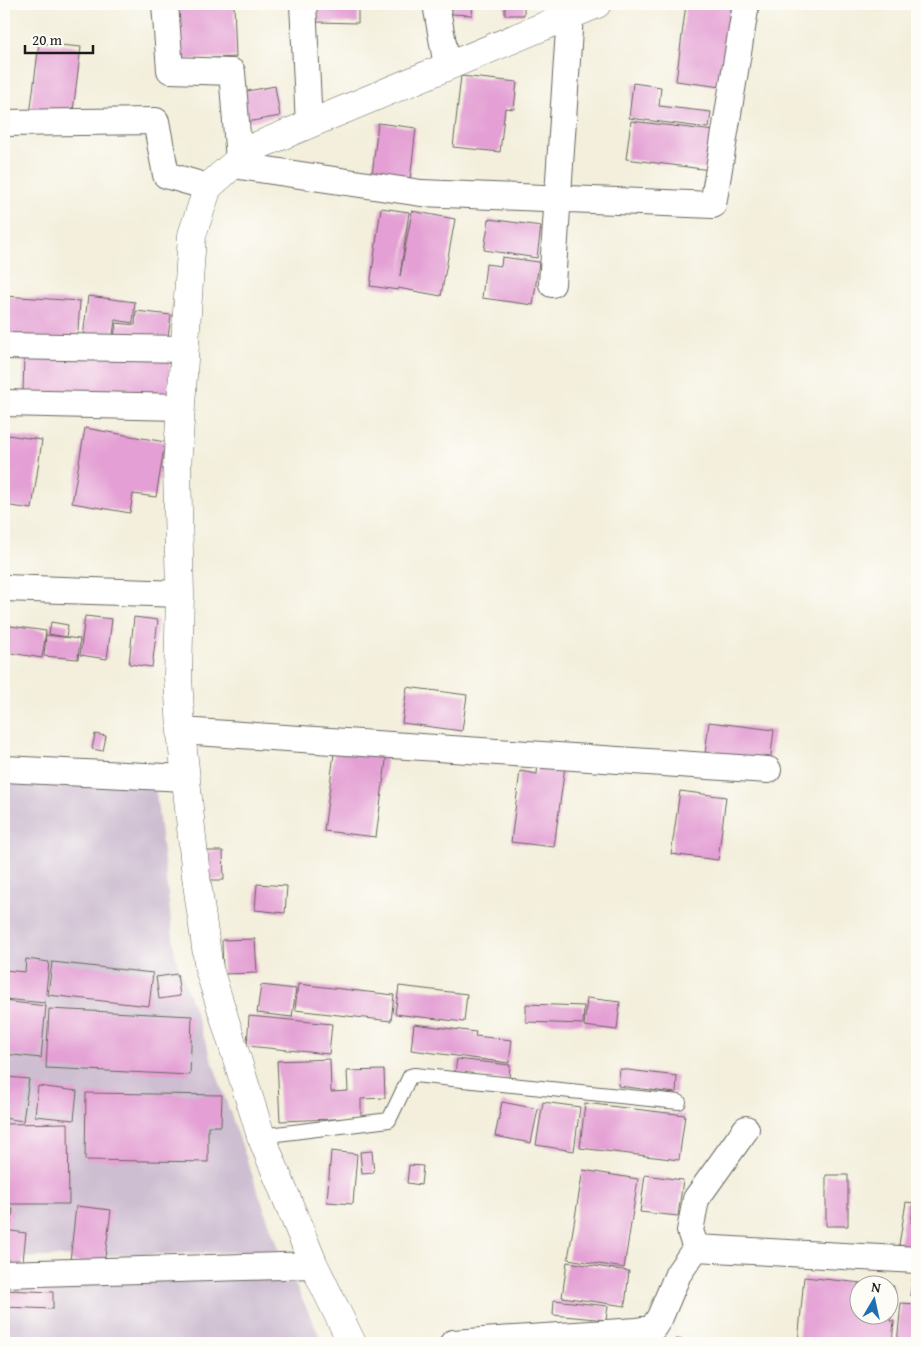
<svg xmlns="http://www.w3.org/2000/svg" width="921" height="1347" viewBox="0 0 921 1347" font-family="'Gentium Book Plus',serif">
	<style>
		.industrial { fill: #cebed1 }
		.building { fill: #e4a0d4 }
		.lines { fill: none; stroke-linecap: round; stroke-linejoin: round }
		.service-casing { stroke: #67665f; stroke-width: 16 }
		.minor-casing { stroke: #67665f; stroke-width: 28 }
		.tertiary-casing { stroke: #67665f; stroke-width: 29 }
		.service { stroke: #fff; stroke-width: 14 }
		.minor { stroke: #fff; stroke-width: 26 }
		.tertiary { stroke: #fff; stroke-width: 28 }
	</style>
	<rect width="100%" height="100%" fill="#fdfcf7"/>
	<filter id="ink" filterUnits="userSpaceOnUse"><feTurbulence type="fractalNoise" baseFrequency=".02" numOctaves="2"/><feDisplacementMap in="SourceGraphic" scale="10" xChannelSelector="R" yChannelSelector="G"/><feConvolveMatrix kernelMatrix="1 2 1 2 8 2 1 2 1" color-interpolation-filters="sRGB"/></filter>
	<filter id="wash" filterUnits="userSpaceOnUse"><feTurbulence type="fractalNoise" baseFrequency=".0096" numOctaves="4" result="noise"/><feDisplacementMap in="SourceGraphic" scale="20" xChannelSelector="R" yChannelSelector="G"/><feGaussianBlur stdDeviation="1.12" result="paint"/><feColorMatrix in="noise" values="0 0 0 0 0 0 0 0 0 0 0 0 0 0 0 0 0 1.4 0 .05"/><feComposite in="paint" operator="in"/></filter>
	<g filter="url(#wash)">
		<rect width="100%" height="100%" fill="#f3efdc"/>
		<!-- industrial -->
		<path class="industrial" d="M4,777L155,784L175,955L279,1251L4,1258Z
			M290,1273L323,1343H4V1278Z"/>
		<g id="blocks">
			<!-- building -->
			<path class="building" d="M172,4H234L236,57L175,60Z
				M316,4H358V23L316,22Z
				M452,4H473L472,15L452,14Z
				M505,4H524V15H505Z
				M686,4H732L721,87L676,81Z
				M39,43L81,47L72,119L30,115Z
				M461,76L517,82L514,109L505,108L500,152L453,147Z
				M633,83L661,87L659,106L711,112L709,128L629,118Z
				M275,86L280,116L247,122L242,92Z
				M631,121L715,131L710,170L626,159Z
				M378,123L416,128L409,189L371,184Z
				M381,208L409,212L400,276L412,211L455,219L441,296L398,288V290L370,286Z
				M489,219L541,226L537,258L484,250Z
				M502,257L539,262L533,305L482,298L486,264L501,266Z
				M4,296L80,301L77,344L4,340Z
				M88,296L135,302L133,323L115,320L112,341L83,337Z
				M136,311L171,315L168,337L114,338L116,323L135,325Z
				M24,352L170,355L169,397L23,393Z
				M85,428L165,442L156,497L133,494L130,513L72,503Z
				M8,435L42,440L32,509L4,505V451Z
				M85,616L112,619L107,659L80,655Z
				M134,617L158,620L152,667L129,664Z
				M51,622L68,625L66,637L49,634Z
				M4,625L46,631L42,658L4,652Z
				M46,635L80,639L78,659L44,656Z
				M407,687L467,695L462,731L402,723Z
				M709,722L774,730L770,762L705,754Z
				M95,734L106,736L103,751L92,749Z
				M335,746L387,753L376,837L324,831Z
				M538,762L565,766L554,847L511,842L520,771L537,774Z
				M680,791L726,797L718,860L671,854Z
				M207,851H223L224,880H208Z
				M257,884L287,886L285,913L255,910Z
				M255,939L257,973L223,974L222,940Z
				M26,959L49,962L45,1003L4,999V970L25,972Z
				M52,962L153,973L149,1006L48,995Z
				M177,974L180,996L159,999L156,977Z
				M298,984L394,995L391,1021L295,1010Z
				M261,985L296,989L292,1017L257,1013Z
				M399,986L467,994L464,1022L395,1014Z
				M587,998L620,1002L617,1030L584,1026Z
				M4,1001L46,1006L41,1058L4,1054Z
				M526,1004L584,1006L583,1024L526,1022Z
				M49,1009L192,1016L190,1075L46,1068Z
				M249,1016L332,1024L329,1054L247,1046Z
				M414,1024L476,1032L475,1036L512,1040L509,1063L411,1050Z
				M330,1059L331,1092L348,1091L347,1071L384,1070L385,1098L361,1099V1118L280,1121L277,1061Z
				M457,1059L510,1065L509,1080L455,1073Z
				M620,1069L677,1076L676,1093L618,1086Z
				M7,1077L29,1079L23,1121L4,1118Z
				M38,1086L77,1091L74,1120L35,1116Z
				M86,1093L222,1095L221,1126H208V1162L85,1160Z
				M502,1102L538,1109L531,1143L495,1136Z
				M543,1102L580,1107L574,1151L536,1145Z
				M585,1103L685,1115L679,1160L580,1148Z
				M68,1123L69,1204H4V1124Z
				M331,1151L357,1154L353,1204L327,1202Z
				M372,1151L374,1173L362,1174L360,1152Z
				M409,1165L423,1166L421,1185L407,1183Z
				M583,1170L638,1179L624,1268L568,1259Z
				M645,1175L683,1180L678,1216L640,1212Z
				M826,1175H848V1226H826Z
				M906,1202L914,1203L911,1223L917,1225L916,1248L899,1245Z
				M76,1206L111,1210L104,1265L70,1261Z
				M4,1208L13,1209L10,1230L4,1229Z
				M4,1230L26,1233L22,1270L4,1268Z
				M567,1262L629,1271L625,1306L562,1297Z
				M913,1272H917V1296L910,1295Z
				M804,1277L862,1283L858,1284V1314H888V1286H894L890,1321H894L892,1343H798Z
				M4,1290L53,1292V1309L4,1307Z
				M554,1300L608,1306L606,1320L553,1315Z
				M901,1303L917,1304V1343H897Z
				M676,1339L701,1342V1343H676Z"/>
		</g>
	</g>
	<g filter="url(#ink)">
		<use href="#blocks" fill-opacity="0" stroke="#67665f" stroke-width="1"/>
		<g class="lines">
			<defs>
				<path id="service" d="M261,1136L389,1120L410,1076L414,1075L679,1102"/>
				<path id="minor" d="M165,4L170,70L232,72L239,160
					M303,4L309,124
					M436,4L447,66
					M4,123L156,121L166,175L208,187
					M233,165L421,193L713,205L746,4
					M552,284L570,15
					M4,346L185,349
					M4,403L181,407
					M4,588L180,594
					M181,731L768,770
					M4,769L185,778
					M696,1248L917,1260
					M4,1274L314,1265
					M453,1343L637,1331L653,1328L660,1317L678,1274L696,1248L690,1231L696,1199L746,1129"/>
				<path id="tertiary" d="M352,1343L314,1265L261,1136L209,969L196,876L181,731L178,676L180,594L177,468L192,235L208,187L252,148L597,4"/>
			</defs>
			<!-- service casing -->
			<use href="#service" class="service-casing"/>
			<!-- minor casing -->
			<use href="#minor" class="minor-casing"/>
			<!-- tertiary casing -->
			<use href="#tertiary" class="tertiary-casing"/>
			<!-- service -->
			<use href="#service" class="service"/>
			<!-- minor -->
			<use href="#minor" class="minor"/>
			<!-- tertiary -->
			<use href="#tertiary" class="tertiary"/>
		</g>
	</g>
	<!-- margin -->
	<rect width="921" height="1347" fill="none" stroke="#fdfcf7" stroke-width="20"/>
	<!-- north arrow -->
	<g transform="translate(874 1300) rotate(9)"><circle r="24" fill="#fdfcf7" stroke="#a3a29f"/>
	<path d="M0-4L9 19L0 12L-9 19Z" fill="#1f6fb2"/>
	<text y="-8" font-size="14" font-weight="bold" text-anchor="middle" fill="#1c1c1c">N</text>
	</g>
	<!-- scale -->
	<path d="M25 45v8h68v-8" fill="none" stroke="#1c1c1c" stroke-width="2.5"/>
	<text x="32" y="45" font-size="15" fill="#1c1c1c" stroke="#fdfcf7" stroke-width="4" paint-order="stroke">20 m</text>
</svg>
